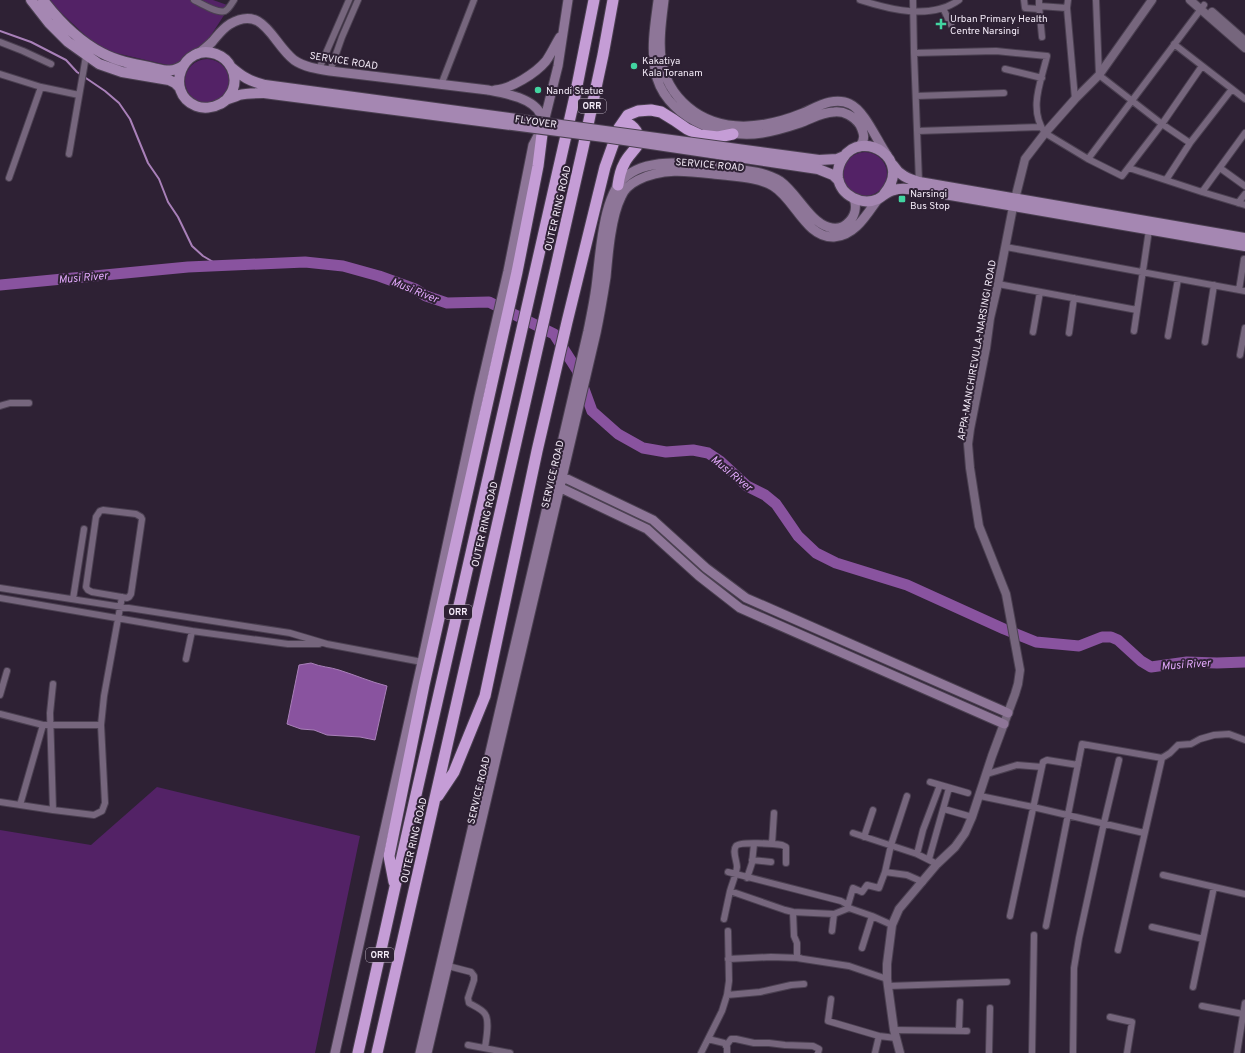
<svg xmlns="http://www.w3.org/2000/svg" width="1245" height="1053" viewBox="0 0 1245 1053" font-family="Overpass,sans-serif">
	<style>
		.green { fill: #532266 }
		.water { fill: #89539f; stroke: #a980b9 }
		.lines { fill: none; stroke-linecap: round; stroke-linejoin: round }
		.stream { stroke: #a980b9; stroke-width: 2 }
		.river { stroke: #89539f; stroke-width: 11 }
		.minor-casing { stroke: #4b4051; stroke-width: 8 }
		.tertiary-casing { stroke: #4b4051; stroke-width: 10 }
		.secondary-casing { stroke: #4b4051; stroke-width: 11 }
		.primary-casing { stroke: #4b4051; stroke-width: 12 }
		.motorway-casing { stroke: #4b4051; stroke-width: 13 }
		.minor { stroke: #76667d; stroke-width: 6 }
		.tertiary { stroke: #76667d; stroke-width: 8 }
		.secondary { stroke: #8e7698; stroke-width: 9 }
		.primary { stroke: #a587b2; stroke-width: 10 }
		.motorway { stroke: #c59dd6; stroke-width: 11 }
		.primary-bridge-casing { stroke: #4b4051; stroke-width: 12; stroke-linecap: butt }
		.primary-bridge { stroke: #a587b2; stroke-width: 10 }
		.poi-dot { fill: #42d4a1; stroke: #2e2134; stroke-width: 1.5 }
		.labels { text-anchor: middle; stroke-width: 4; stroke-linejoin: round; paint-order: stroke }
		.shield { fill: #2e2134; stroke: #b8aebc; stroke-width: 1 }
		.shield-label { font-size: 9px; font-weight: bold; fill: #f3eaf7 }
		.poi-label { font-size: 10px; fill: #f3eaf7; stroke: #2e2134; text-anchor: start }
		.street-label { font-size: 10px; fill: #f3eaf7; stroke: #2e2134 }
		.water-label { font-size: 11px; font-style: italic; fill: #e1a8fa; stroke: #2e2134 }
	</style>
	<rect width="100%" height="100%" fill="#2e2134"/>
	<!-- green -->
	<path class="green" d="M50,0H213L230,6L204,46L176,67L107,51L88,38L57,9Z
		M185 81a22 22 0 1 1 44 0a22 22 0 1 1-44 0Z
		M843 174a22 22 0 1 1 44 0a22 22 0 1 1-44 0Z
		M157,787L360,836L315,1053H0V830L91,845Z"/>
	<!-- water -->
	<path class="water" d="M311,663C321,667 330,667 339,670C355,675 371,682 387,686L375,740L360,737L327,735L314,730L301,729L287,724L299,665Z"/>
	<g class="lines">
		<!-- stream -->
		<path class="stream" d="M0,31L31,42L66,60L77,72L105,91L119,103L130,119L148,163L159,179L168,202L178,217L192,246L203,256L220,266"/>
		<!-- river -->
		<path class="river" d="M0,285L188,267L305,262L343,266L379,276L415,289L426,296L447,303L489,302L554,334L577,370L592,411L618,434L643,448L666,452L693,450L708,453L720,461L747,486L765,495L776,504L798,536L816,553L836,563L907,585L1004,629L1036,642L1079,646L1102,637H1111L1118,640L1141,661L1151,667L1187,662L1217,663L1245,662"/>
		<defs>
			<path id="minor" d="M194,0C200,3 218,14 225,11C229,9 232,3 234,0
				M860,0C891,10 931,20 959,0
				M913,0L914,53L919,182
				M1024,0L1025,8L1039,9
				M1039,0V6L1067,8
				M1068,0L1067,8L1075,99
				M1096,0L1099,75L1162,124L1190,143
				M1039,6L1042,37
				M943,8L951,25
				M0,42L23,51L51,64
				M1174,44L1245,99
				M914,53L996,51L1047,56C1041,82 1028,109 1045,133L1088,159L1122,176L1162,124L1202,66
				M319,69L349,0
				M1005,69L1042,78
				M330,71L342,37L358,0
				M0,74L41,87L79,95
				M441,85L474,0
				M916,96L1004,93
				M917,131L1041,127
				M69,154L86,56
				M1088,159L1204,5
				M1129,168L1202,192L1245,133
				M1220,168L1245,186
				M9,178L41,87
				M1166,180L1190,143L1232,89
				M1202,192L1245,205
				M1238,203L1245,194
				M1006,247L1245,291
				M998,284L1137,310
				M1239,290L1244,259
				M1134,331L1149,230
				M1033,332L1040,292
				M1069,333L1074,298
				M1168,336L1178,279
				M1205,342L1214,285
				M1240,355L1245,328
				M0,406L10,403H29
				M103,510L136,514L141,517L142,519L131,594L129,597L127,598L92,592L88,590L86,587L96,517L100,511Z
				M0,588L290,633L327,644L422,662
				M0,598L192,631L288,644H319
				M73,599L84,529
				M186,659L192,631
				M53,684L50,713L53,810
				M0,695L7,671
				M0,714L43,725H101
				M1162,758L1170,753L1178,745L1191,744L1200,739L1214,735L1229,734L1245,740
				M987,774L1017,765L1042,767
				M930,782L968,793
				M907,796L891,845L885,872L907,875L923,882
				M980,796L1033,807L1144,833
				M0,802L53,810L94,815L102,811L105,803L101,725L104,696L122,597
				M20,805L43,725
				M944,809L972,817
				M853,833L917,854L937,864
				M864,837L873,810
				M772,844L774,813
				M917,854L923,830L940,785
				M929,859L949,788
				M752,860L771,862
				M786,863V847L782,845C775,844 740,841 736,846C732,851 737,861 737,867C736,875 732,884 730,891L785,910L793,912L834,914L849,908
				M728,872L841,901L848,905L849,908L872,916L892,925
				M1163,875L1245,894
				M747,878L752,863L754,844
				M848,905L853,888L862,892L867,885L879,888L885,872
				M793,912L794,936L797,943V958L849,966L887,979
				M1010,916L1043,762L1047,760L1078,765
				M724,919L730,891
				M1046,926L1082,744L1162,758L1118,950
				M1152,927L1203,939
				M832,931L834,914
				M862,948L872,916
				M728,959L771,957L800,958
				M448,966L471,972L474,976V980L468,998L469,1003C474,1006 482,1009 485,1014C490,1021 486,1040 485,1048
				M888,986L1007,982
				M1193,987L1214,887
				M727,995L729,981L728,931
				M831,999L828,1021L879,1036L896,1038
				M1202,1006L1243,1014
				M1110,1017L1132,1022L1127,1053
				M894,1030L967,1031
				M959,1030L960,1002
				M708,1039L724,1043L727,1047V1053
				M468,1045L510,1053
				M726,1046L731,1039H736L754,1043H769L785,1045L813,1046L819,1049L818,1053
				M701,1053L722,1011L727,995L760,992L791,985L804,984
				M875,1053L879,1036
				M989,1053L990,1008
				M1032,1053L1034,935
				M1073,1053L1074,968L1079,938L1104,823L1119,760
				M1237,1053L1245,1003"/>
			<path id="tertiary" d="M1190,0L1245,48
				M1212,12L1245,41
				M1015,199L1025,159L1045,133L1075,99L1099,75L1152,0
				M900,1053L894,1030L887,979V964L892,925L899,909L937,864L955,847L965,833L972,817L992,756L1015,694L1018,684L1020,670L1006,594L979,526L970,468L968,444L970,429L986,348L990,318L998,284L1013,207"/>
			<path id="secondary" d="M664,0C659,41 653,77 688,107C721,135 766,128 803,113C817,107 834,96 850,104C865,111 877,141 887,155
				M658,1C655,24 651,46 655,70C663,116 719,140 762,133C775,131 788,127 800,123C811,119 822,112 834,112C844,111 854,116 860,125C864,133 866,140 859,147
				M198,54C203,50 208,46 212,42C218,35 222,29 230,24C264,4 272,43 294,60C304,67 317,69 330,71L488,90C504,93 534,98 541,115C542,117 543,121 543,124
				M495,90C511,89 536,73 546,61C551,54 555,45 560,37
				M563,477L653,520L706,568L746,598L1008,713
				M561,488L647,529L699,576L740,608L1004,724
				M335,1053L422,662L479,396L508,271L533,145L543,126L558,66L568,0
				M420,1053L588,331C591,316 594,302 596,287C600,258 602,200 623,179C647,155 694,164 725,168C744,170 764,171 780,181C797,193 809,221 828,227C845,233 860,215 854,199
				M427,1053L596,333C600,314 603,296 606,277C608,254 611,217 621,197C624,189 630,184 638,180C665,166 694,172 723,175C740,177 759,178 773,186C795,199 806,238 834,237C855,236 867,214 878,199"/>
			<path id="primary" d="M31,0L49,23L68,42L99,64L122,72L169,80L175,83L180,88
				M43,0C59,21 79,41 102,53C117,61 133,64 149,67C164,70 171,74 184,65
				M231,67C243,77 249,81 265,85
				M227,99C229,96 232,93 233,89C238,75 230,59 216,54C183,42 163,92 196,106C203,109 213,108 220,104C223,103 225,100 228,99C231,98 235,97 239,95C247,93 256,93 264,93
				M819,160L837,159L844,156
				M893,165C899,175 908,179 919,182L1245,238
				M818,169L833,175L838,180
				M884,194C914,159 862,128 843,158C839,164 837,171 838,178C841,196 862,206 878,199C883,196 888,191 894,190C902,187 912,190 921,190L1245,246"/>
			<path id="motorway" d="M618,185C619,178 620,171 624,164C627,157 633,152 637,146C642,135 634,125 624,122
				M438,796L454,772L485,696L537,451L567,322L605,167L619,128L628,115L638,111L651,110L661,112L674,120L687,129L700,135L718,137L733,134
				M394,882L389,856L424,685L517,272L538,166L543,126
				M358,1053L395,887L575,96L594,0
				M377,1053L583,148L603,55L613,0"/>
		</defs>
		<!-- minor casing -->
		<use href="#minor" class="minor-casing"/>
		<!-- tertiary casing -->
		<use href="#tertiary" class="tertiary-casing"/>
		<!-- secondary casing -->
		<use href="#secondary" class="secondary-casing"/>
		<!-- primary casing -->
		<use href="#primary" class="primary-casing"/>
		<!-- motorway casing -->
		<use href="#motorway" class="motorway-casing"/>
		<!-- minor -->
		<use href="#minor" class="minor"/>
		<!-- tertiary -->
		<use href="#tertiary" class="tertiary"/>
		<!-- secondary -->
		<use href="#secondary" class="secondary"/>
		<!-- primary -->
		<use href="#primary" class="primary"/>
		<!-- motorway -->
		<use href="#motorway" class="motorway"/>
		<defs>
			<path id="primary-bridge" d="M265,85L819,160
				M264,93L604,137L818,169"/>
		</defs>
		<!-- primary-bridge casing -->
		<use href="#primary-bridge" class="primary-bridge-casing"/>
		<!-- primary-bridge -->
		<use href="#primary-bridge" class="primary-bridge"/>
	</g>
	<!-- markers -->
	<g class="poi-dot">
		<path d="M939 18h4v4h4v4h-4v4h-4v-4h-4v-4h4z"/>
		<circle cx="634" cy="66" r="4"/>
		<circle cx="538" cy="90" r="4"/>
		<rect x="898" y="195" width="8" height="8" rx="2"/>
	</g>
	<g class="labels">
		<!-- shield labels -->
		<g class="shield">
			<rect x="578" y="99" width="28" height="14" rx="3"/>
			<rect x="444" y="605" width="28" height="14" rx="3"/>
			<rect x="366" y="948" width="28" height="14" rx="3"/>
		</g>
		<g class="shield-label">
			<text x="592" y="109">ORR</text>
			<text x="458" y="615">ORR</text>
			<text x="380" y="958">ORR</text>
		</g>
		<!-- poi labels -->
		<g class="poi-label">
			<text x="950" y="22">Urban Primary Health<tspan x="950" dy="12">Centre Narsingi</tspan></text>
			<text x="642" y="64">Kakatiya<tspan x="642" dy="12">Kala Toranam</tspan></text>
			<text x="546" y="94">Nandi Statue</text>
			<text x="910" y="197">Narsingi<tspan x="910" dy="12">Bus Stop</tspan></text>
		</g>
		<!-- street labels -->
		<g class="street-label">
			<text transform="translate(344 60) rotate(9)" y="4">SERVICE ROAD</text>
			<text transform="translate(536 121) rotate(8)" y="4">FLYOVER</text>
			<text transform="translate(710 164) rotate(5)" y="4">SERVICE ROAD</text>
			<text transform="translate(557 208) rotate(-77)" y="4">OUTER RING ROAD</text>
			<text transform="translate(976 350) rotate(-80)" y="4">APPA-MANCHIREVULA-NARSINGI ROAD</text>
			<text transform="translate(552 474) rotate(-77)" y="4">SERVICE ROAD</text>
			<text transform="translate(484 524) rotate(-77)" y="4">OUTER RING ROAD</text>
			<text transform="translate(478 790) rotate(-77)" y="4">SERVICE ROAD</text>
			<text transform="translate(413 840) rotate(-77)" y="4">OUTER RING ROAD</text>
		</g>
		<!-- water labels -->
		<g class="water-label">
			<text transform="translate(83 277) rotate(-5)" y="4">Musi River</text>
			<text transform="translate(415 290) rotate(22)" y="4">Musi River</text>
			<text transform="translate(732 473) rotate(39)" y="4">Musi River</text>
			<text transform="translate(1186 664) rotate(-4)" y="4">Musi River</text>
		</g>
	</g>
</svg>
